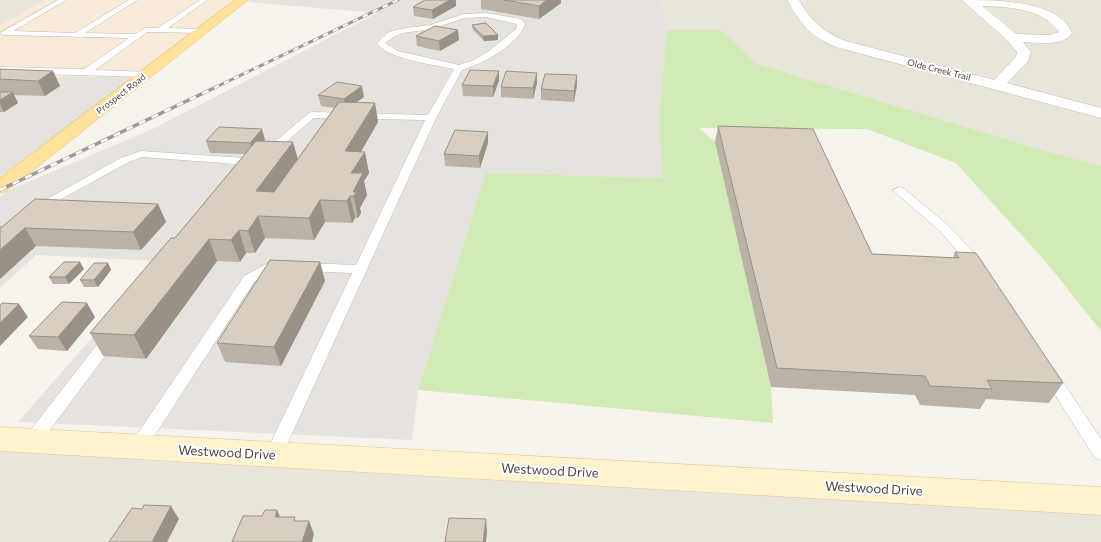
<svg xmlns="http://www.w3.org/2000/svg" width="1101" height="542" viewBox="0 0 1101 542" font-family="Commissioner,sans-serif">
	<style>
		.residential { fill: #eae5da }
		.commercial { fill: #f7ead8 }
		.industrial { fill: #e6e2dd }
		.green { fill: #d2eab5 }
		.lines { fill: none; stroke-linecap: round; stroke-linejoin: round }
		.lane-casing { stroke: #c2bbae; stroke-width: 1 }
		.street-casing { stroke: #c2bbae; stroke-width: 1 }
		.secondary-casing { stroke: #d6c79b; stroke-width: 1 }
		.primary-casing { stroke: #e6c16a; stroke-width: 1 }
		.lane { fill: #fff; fill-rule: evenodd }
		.street { fill: #fff; fill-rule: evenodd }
		.secondary { fill: #fff3cd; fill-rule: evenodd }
		.primary { fill: #ffe39c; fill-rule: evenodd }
		.rail-far1-casing { stroke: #9a9a9a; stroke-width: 3 }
		.rail-casing { stroke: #9a9a9a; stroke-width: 3.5 }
		.rail-far1 { stroke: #fff; stroke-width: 2; stroke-dasharray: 5.5; stroke-linecap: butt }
		.rail { stroke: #fff; stroke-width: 2.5; stroke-dasharray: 7; stroke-linecap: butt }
		.wall { fill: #bab2a6 }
		.shaded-wall { fill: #979187 }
		.building { fill: #d8cfc1; stroke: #979187 }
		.labels { text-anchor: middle; stroke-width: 4; stroke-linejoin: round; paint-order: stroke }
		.far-street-label { font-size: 9px; fill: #4b4439; stroke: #fff }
		.near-street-label { font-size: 13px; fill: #4b4439; stroke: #fff }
	</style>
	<rect width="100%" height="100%" fill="#f6f3ec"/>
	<!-- residential -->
	<path class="residential" d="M0,0H47L0,25Z
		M662,0H1101V166L1042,150L757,64L721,30H667Z
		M0,439L1101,501V542H0Z"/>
	<!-- commercial -->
	<path class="commercial" d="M47,0H233L136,77L0,76V25Z"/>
	<!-- industrial -->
	<path class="industrial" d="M250,0H662L667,30L659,118L664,178L486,173L418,390L412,440L18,422L159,261L36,255L0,288V197L7,191L155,128L377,13L247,2Z
		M0,76L136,77L0,176Z"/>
	<!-- green -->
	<path class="green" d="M667,30H721L757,64L1042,150L1101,166V331L1046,262L956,163L867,129L699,128L715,142L771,387L773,423L418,390L486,173L663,178L659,118Z"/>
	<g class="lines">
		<defs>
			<path id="lane" d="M58,0H66L13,31L75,33L129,0H137L85,33L135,34L145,28H158L200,0H207L168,28L202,29L206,31L202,33L147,32L95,70L150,72V76L147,77L0,73V67L84,69L129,38L4,35L0,33Z
				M486,13L521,19L525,24C518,45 482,64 462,70L436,118L280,460L274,462L268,460L265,455L352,273L304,271L299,270L298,267L299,264L304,263L356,265L425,120L314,118L272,154H264L263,152L309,113L312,112L428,115L454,69C436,65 386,59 377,43L387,33L399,29L430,25L464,14ZM486,17L517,24L516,29L489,51L474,60L459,65L398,51L385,43L393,37L403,33L431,29L465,18Z
				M141,151L244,158L249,161L240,173L236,174L231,171L236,164L142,157L129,162L39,211L35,212L29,209L121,158Z
				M899,187L903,188L948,225L983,263L984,266L983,269H973L940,231L895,192L893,190Z
				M268,263L286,264L287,267L286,270L271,271L254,282L144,452L138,454L132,452L129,447L132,442L244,276Z
				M111,332L116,333L118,337L116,341L38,446L32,448L26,446L24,441L26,436L106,333Z
				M1050,368L1055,370L1101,439V460L1095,458L1042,374L1045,370Z"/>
			<path id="street" d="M787,0H799C811,21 823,32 846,41L994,80L1016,57L1017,52L1008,41L962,0C992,0 1040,0 1063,20C1067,24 1070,29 1072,33C1063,47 1038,43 1023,42L1031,52L1028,61L1007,83L1101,108V118L836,47C810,36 801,25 787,0ZM982,6C1008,7 1043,8 1059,32L1049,35L1016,34Z"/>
			<path id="secondary" d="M0,427L1101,487V515L0,451Z"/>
			<path id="primary" d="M235,0H248L7,191L0,193V178Z"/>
		</defs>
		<!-- lane casing -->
		<use href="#lane" class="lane-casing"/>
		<!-- street casing -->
		<use href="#street" class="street-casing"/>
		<!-- secondary casing -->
		<use href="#secondary" class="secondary-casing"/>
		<!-- primary casing -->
		<use href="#primary" class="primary-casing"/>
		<!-- lane -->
		<use href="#lane" class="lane"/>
		<!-- street -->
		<use href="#street" class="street"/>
		<!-- secondary -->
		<use href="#secondary" class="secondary"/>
		<!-- primary -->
		<use href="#primary" class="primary"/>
		<defs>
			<path id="rail-far1" d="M214,88L398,0"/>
			<path id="rail" d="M0,190L216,87"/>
		</defs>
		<!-- rail-far1 casing -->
		<use href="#rail-far1" class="rail-far1-casing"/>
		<!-- rail casing -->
		<use href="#rail" class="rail-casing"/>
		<!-- rail-far1 -->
		<use href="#rail-far1" class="rail-far1"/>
		<!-- rail -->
		<use href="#rail" class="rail"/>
	</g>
	<!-- wall -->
	<path class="wall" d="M425,0H456V6L433,19L414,16L413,7Z
		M481,0H561V3L539,19L481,9Z
		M472,25L498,40L484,41L473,30Z
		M458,30L459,40L440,51L417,46L416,36Z
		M0,69L53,71L60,86L45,96L14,95L18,103L4,112H0Z
		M499,71V81L493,97L463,96L462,85Z
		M577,75V85L574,102L541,100V89Z
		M537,83L533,99L501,97V87Z
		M318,95L364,97L357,102L375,103L378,122L361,152L369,173L364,181L367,195L360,208L361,213L358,218H355L352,223L325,222L314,240L265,238L255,253H246L240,262L217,261L146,359L103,356L90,333L175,238L245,154L210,153L206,141L265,140L264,141L298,159L334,108L321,106Z
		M718,126L872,254L953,258L955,252L1063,383L1049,403L986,399L980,409L920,405L915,395L771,387L715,142Z
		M488,132V143L480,168L445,166L444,154Z
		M158,204L166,222L141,250L36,246L0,279V227Z
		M320,262L325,281L281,366L225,362L217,343Z
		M108,263L111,270L98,287H84L80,280Z
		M84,269L69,284H53L49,277Z
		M95,317L67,351L38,349L29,336Z"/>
	<!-- shaded-wall -->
	<path class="shaded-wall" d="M450,0H456V6L433,19L432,10Z
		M547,0H561V3L539,19V6Z
		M458,30L459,40L440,51L439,41Z
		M498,35V40L484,41L483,36Z
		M53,71L60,86L45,96L38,81Z
		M499,71V81L493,97V86Z
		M537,73V83L533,99V88Z
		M577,75V85L574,102V91Z
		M362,86L364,97L346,110L344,99Z
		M13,92L18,103L4,112L0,104V100Z
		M375,103L378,122L349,172L345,151Z
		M262,129L265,140L254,154L250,143Z
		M488,132V143L480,168L479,156Z
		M293,142L299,163L263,213L256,191Z
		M365,152L369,173L364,181L367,195L360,208L361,213L358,218L353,192L351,173Z
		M350,196L355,218L352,223L347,201Z
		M320,200L325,222L314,240L309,218Z
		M158,204L166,222L141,250L133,232Z
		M258,216L265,238L255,253L248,231Z
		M25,228L36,246L0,279V250Z
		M239,230L246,253L240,262L231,240Z
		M209,239L217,261L146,359L134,335Z
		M80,262L84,269L69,284L65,277Z
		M320,262L325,281L281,366L274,347Z
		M108,263L111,270L98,287L94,280Z
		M87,303L95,317L67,351L58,337Z
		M19,304L28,317L0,346V323Z
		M171,506L179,519L167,542H152Z
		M277,510L283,523L275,517Z
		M486,519L487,532L486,542H483Z
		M309,521L314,534L312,542H302Z"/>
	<!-- building -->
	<path class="building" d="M425,0H450L432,10L413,7Z
		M504,0H547L539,6Z
		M486,23L498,35L483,36L472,25Z
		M435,26L458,30L439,41L416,36Z
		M0,69L53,71L38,81L0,79Z
		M470,70L499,71L493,86L462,85Z
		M506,71L537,73L533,88L501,87Z
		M545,74L577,75L574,91L541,89Z
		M337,82L362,86L344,99L318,95Z
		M0,92H13L0,100Z
		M339,102L375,103L345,151L365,152L351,173H363L353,192H356L354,196H350L347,201L320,200L309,218L258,216L248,231L239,230L231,240L209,239L134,335L90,333L171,238H175L256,141L293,142L256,191L274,192Z
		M718,126L813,129L872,254L959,258L955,252L976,253L1063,383L987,380L992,389L930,386L925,376L777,368Z
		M219,127L262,129L250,143L206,141Z
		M455,130L488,132L479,156L444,154Z
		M35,199L158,204L133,232L25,228L0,250V227H2Z
		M270,260L320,262L274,347L217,343Z
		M64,262H80L65,277H49Z
		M94,263H108L94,280H80Z
		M62,302L87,303L58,337L29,336L56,308Z
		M2,303L19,304L0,323V305Z
		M144,505L171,506L152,542H109L132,508L142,509Z
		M265,510H277L275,517H295L294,521H309L302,542H232L243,516H262Z
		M449,518L486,519L483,542H445Z"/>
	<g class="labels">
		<!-- far-street labels -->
		<g class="far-street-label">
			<text transform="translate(939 70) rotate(14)" y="3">Olde Creek Trail</text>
			<text transform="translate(121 94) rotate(-38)" y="3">Prospect Road</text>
		</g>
		<!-- near-street labels -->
		<g class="near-street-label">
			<text transform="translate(227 452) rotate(3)" y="5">Westwood Drive</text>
			<text transform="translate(550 470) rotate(3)" y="5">Westwood Drive</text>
			<text transform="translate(874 488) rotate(3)" y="5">Westwood Drive</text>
		</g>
	</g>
</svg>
